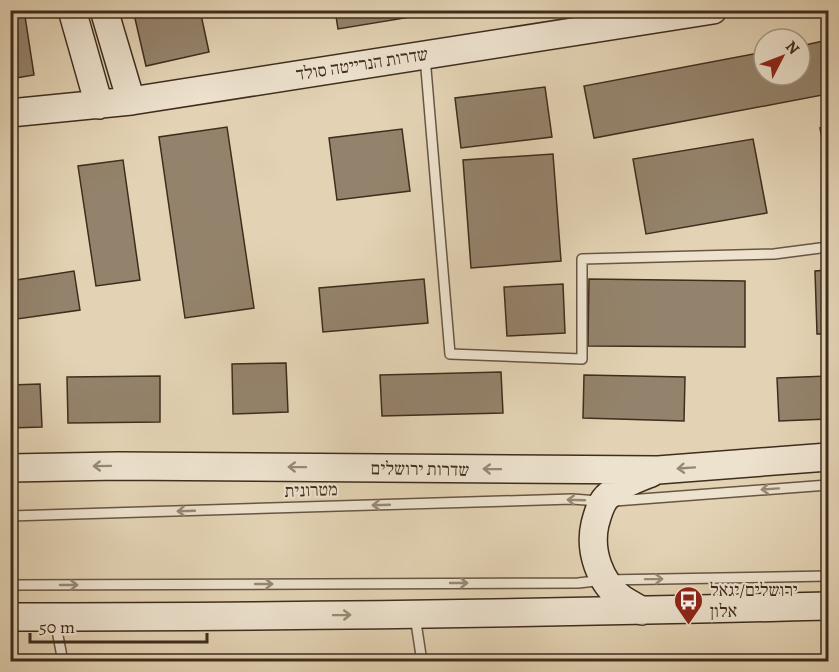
<svg xmlns="http://www.w3.org/2000/svg" width="839" height="672" viewBox="0 0 839 672" font-family="Alegreya,'Frank Ruhl Libre',serif">
	<style>
		.building { fill: #94836c; stroke: #3f2d1d; stroke-width: 1.5 }
		.lines { fill: none; stroke-linecap: round; stroke-linejoin: round }
		.lane-casing { stroke: #685643; stroke-width: 12 }
		.secondary-casing { stroke: #3f2d1d; stroke-width: 30 }
		.lane { stroke: #ede2ce; stroke-width: 9 }
		.secondary { stroke: #ede2ce; stroke-width: 27 }
		.oneway { stroke: #968876 }
		.labels { text-anchor: middle; stroke-width: 4.5; stroke-linejoin: round; paint-order: stroke }
		.street-label { font-size: 18px; fill: #3f2d1d; stroke: #ede2ce }
		.poi-label { font-size: 18px; fill: #3f2d1d; stroke: #ede2ce; text-anchor: start }
	</style>
	<rect width="100%" height="100%" fill="#e3d3b4"/>
	<filter id="stains"><feTurbulence type="fractalNoise" baseFrequency=".00333" numOctaves="4"/><feColorMatrix values="0 0 0 0 .2 0 0 0 0 .09 0 0 0 0 .02 0 0 0 .5 -.17"/></filter>
	<radialGradient id="worn" r=".72"><stop offset=".6" stop-color="#630" stop-opacity="0"/><stop offset="1" stop-color="#630" stop-opacity=".3"/></radialGradient>
	<!-- building -->
	<path class="building" d="M24,10L34,75L10,79V11Z
		M133,10H200L209,52L146,66Z
		M335,10H410L411,17L338,29Z
		M828,40V94L594,138L584,86L764,52V75H800V46Z
		M545,87L552,137L461,148L455,98Z
		M227,127L254,308L185,318L159,137Z
		M828,127V176L820,128Z
		M402,129L410,191L337,200L329,138Z
		M753,139L767,213L646,234L633,159Z
		M553,154L561,261L471,268L463,160Z
		M123,160L140,280L96,286L78,166Z
		M828,270V334H817L815,271Z
		M74,271L80,310L10,320V281Z
		M424,279L428,323L323,332L319,288Z
		M589,279L745,281V347L588,346Z
		M563,284L565,333L507,336L504,287Z
		M286,363L288,412L233,414L232,364Z
		M501,372L503,413L382,416L380,375Z
		M584,375L685,377L684,421L583,418Z
		M160,376V422L68,423L67,377Z
		M828,376V419L779,421L777,378Z
		M40,384L42,427L10,428V385Z"/>
	<g class="lines">
		<defs>
			<path id="lane" d="M425,57L450,354L582,359V259L774,254L828,247
				M615,501L828,485
				M10,516L572,499L599,501
				M10,585L578,583L605,580L828,576
				M415,616L422,662
				M55,620L63,662"/>
			<path id="secondary" d="M72,10L99,105
				M104,10L131,101
				M10,113L131,101L713,10
				M10,468L118,466L658,470L828,457
				M642,611C636,607 628,603 622,599C599,582 589,550 595,524C598,513 601,501 609,495C622,484 636,479 651,473
				M10,617C283,617 556,613 828,606"/>
		</defs>
		<!-- lane casing -->
		<use href="#lane" class="lane-casing"/>
		<!-- secondary casing -->
		<use href="#secondary" class="secondary-casing"/>
		<!-- lane -->
		<use href="#lane" class="lane"/>
		<!-- secondary -->
		<use href="#secondary" class="secondary"/>
	</g>
	<!-- one-way arrows -->
	<defs><path id="oneway-shaft" d="M-6 0H5M1.5-3L5.5 0L1.5 3" fill="none" stroke-width="1.6" stroke-linecap="round" stroke-linejoin="round" transform="scale(1.5)"/></defs>
	<g class="oneway">
		<use href="#oneway-shaft" transform="translate(102 466) rotate(179)"/>
		<use href="#oneway-shaft" transform="translate(297 467) rotate(-179)"/>
		<use href="#oneway-shaft" transform="translate(686 468) rotate(176)"/>
		<use href="#oneway-shaft" transform="translate(492 469) rotate(-179)"/>
		<use href="#oneway-shaft" transform="translate(770 489) rotate(176)"/>
		<use href="#oneway-shaft" transform="translate(576 500) rotate(-178)"/>
		<use href="#oneway-shaft" transform="translate(381 505) rotate(178)"/>
		<use href="#oneway-shaft" transform="translate(186 511) rotate(178)"/>
		<use href="#oneway-shaft" transform="translate(654 579) rotate(-1)"/>
		<use href="#oneway-shaft" transform="translate(459 583)"/>
		<use href="#oneway-shaft" transform="translate(264 584)"/>
		<use href="#oneway-shaft" transform="translate(69 585)"/>
		<use href="#oneway-shaft" transform="translate(342 615) rotate(-1)"/>
	</g>
	<!-- icons -->
	<defs>
		<symbol id="bus-pin" viewBox="-11 -11 22 30"><path d="M0 17L-7.5 6A9.5 9.5 0 1 1 7.5 6Z" fill="#8f2418" stroke="#ede2ce"/><path d="M-5-6H5V4H4V6H2V4H-2V6H-4V4H-5ZM-3.5-4V0h7V-4ZM-3.5 1.2v1.5H-2V1.2ZM2 1.2v1.5H3.5V1.2Z" fill="#fff"/></symbol>
	</defs>
	<g fill-rule="evenodd">
		<use href="#bus-pin" x="672" y="584" width="33" height="45"/>
	</g>
	<g class="labels">
		<!-- street labels -->
		<g class="street-label">
			<text transform="translate(362 64) rotate(-9)" y="6">שדרות הנרייטה סולד</text>
			<text transform="translate(420 469) rotate(1)" y="6">שדרות ירושלים</text>
			<text transform="translate(311 490) rotate(-2)" y="6">מטרונית</text>
		</g>
		<!-- poi labels -->
		<g class="poi-label">
			<text x="710" y="596">ירושלים/יגאל<tspan x="710" dy="21">אלון</tspan></text>
		</g>
	</g>
	<!-- margin -->
	<rect width="839" height="672" fill="none" stroke="#e3d3b4" stroke-width="36"/>
	<rect x="12" y="12" width="815" height="648" fill="none" stroke="#3f2d1d" stroke-width="3"/>
	<rect x="18" y="18" width="803" height="636" fill="none" stroke="#3f2d1d" stroke-width="1.5"/>
	<!-- north arrow -->
	<g transform="translate(782 57) rotate(48)"><circle r="28" fill="#ede2ce" stroke="#a79a87" stroke-width="1.5"/>
	<path d="M0-4.5L10 22L0 15L-10 22Z" fill="#8f2418"/>
	<text y="-9" font-size="16" font-weight="bold" text-anchor="middle" fill="#3f2d1d">N</text>
	</g>
	<!-- scale -->
	<path d="M30 633v9h177v-9" fill="none" stroke="#3f2d1d" stroke-width="3"/>
	<text x="39" y="633" font-size="18" fill="#3f2d1d" stroke="#ede2ce" stroke-width="4.5" paint-order="stroke">50 m</text>
	<rect width="100%" height="100%" filter="url(#stains)"/>
	<rect width="100%" height="100%" fill="url(#worn)"/>
</svg>
